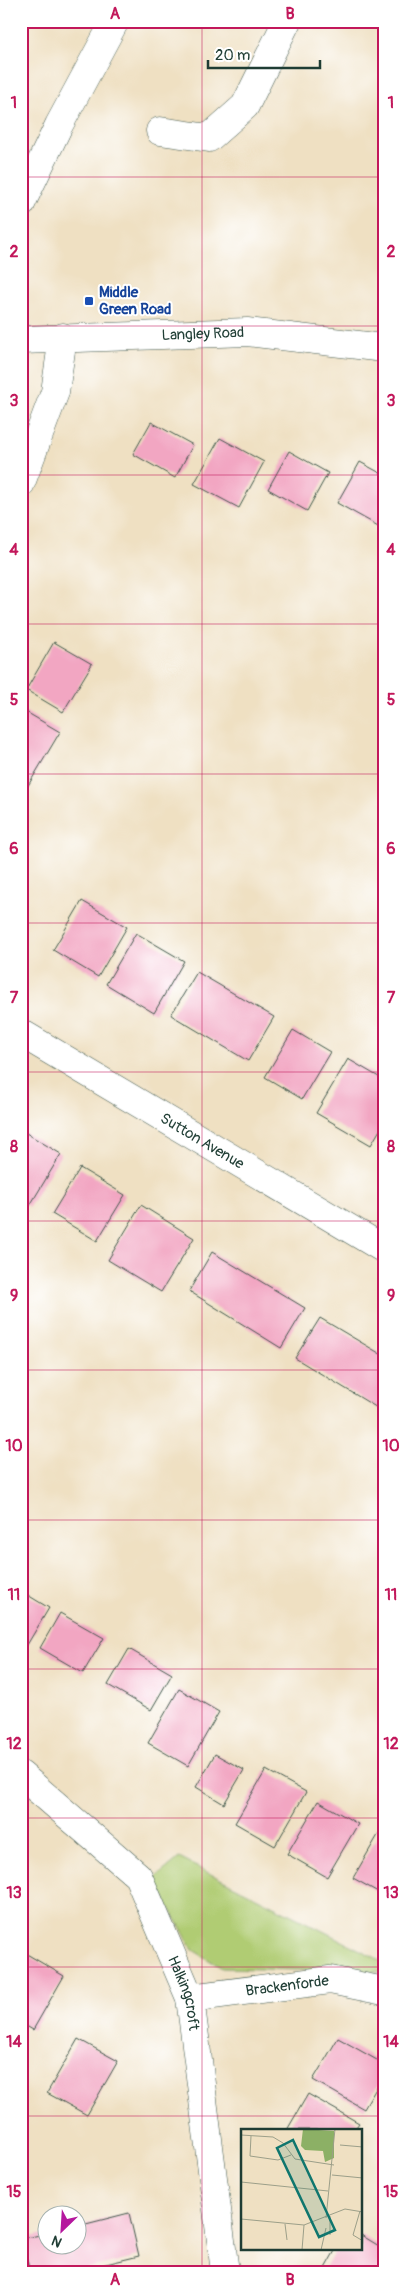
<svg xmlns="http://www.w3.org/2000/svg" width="405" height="2293" viewBox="0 0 405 2293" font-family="Pangolin,sans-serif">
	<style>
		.green { fill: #b0cc73; stroke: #688454 }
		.building { fill: #f2a6c2 }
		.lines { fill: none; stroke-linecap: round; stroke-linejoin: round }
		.minor-casing { stroke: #3e5549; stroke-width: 29 }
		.tertiary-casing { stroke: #3e5549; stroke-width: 29 }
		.minor { stroke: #fff; stroke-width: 28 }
		.tertiary { stroke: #fff; stroke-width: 28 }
		.grid { fill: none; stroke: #c2185b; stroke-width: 1; stroke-opacity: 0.55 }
		.transit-dot { fill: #1a4fb4; stroke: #fff; stroke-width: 2 }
		.labels { text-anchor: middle; stroke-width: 4; stroke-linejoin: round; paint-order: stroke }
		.transit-label { font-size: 15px; font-weight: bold; fill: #164399; stroke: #fff; text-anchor: start }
		.street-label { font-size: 15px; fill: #1f3d34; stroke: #fff }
		.inset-road { fill: none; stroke: #9c9f89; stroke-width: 1 }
		.view { fill: #0f766e; fill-opacity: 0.15; stroke: #0f766e; stroke-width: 2.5 }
		.inset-edge { fill: none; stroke: #1f3d34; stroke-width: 2.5 }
		.neatline { fill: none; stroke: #c2185b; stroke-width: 2 }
		.grid-label { font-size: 16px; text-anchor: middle; font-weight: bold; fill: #c2185b }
	</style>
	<rect width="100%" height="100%" fill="#fff"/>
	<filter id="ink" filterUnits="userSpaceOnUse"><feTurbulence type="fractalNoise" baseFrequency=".02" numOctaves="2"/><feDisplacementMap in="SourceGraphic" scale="10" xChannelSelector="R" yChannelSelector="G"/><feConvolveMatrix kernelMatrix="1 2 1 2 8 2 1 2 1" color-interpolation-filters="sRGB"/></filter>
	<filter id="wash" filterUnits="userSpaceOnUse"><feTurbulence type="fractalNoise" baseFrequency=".0096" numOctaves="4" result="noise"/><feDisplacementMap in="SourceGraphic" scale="20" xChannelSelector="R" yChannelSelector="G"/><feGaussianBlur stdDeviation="1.12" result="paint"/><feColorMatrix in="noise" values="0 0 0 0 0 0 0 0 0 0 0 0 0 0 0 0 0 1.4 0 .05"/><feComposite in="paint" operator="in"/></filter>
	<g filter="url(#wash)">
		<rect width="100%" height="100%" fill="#efe0c2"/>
		<!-- green -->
		<path class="green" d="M179,1858L384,1962V1972L222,1968L193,1950L154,1879Z"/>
		<g id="blocks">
			<!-- building -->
			<path class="building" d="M151,422L193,445L175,478L133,454Z
				M220,438L264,462L239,508L194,484Z
				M289,451L328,473L307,511L268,489Z
				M360,462L384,475V521L380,527L337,503Z
				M54,642L92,664L63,712L26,690Z
				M21,709L60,732L26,789L21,787Z
				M82,901L127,927L98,977L53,950Z
				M136,933L184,961L154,1013L106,984Z
				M197,972L274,1017L248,1061L171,1015Z
				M293,1030L330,1052L302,1099L265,1077Z
				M348,1059L384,1080V1123L371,1145L316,1113Z
				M21,1130L61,1154L29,1207L21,1202Z
				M80,1168L125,1195L97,1241L52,1214Z
				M141,1205L194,1238L161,1292L108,1260Z
				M212,1252L305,1308L281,1348L189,1291Z
				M320,1318L384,1356V1412L295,1358Z
				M21,1591L49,1608L21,1655Z
				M60,1613L104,1638L83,1673L40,1648Z
				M129,1649L172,1674L151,1710L108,1685Z
				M179,1689L219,1712L188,1766L148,1743Z
				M215,1754L244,1770L224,1804L196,1787Z
				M266,1770L306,1792L275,1846L235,1823Z
				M318,1801L358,1824L327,1877L287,1854Z
				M381,1830L384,1832V1857L382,1861L384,1862V1883L378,1892L353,1878Z
				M25,1953L64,1976L33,2030L21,2023V1959Z
				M338,2038L384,2064V2075L364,2109L313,2080Z
				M78,2039L118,2061L87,2115L47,2093Z
				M308,2094L359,2123L354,2130H287Z
				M129,2213L139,2256L73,2272H30L22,2239L48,2233V2246H78V2226Z
				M361,2235L384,2249V2261L377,2272H323L336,2249H361Z"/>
		</g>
	</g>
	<g filter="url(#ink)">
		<use href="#blocks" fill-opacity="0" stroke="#3e5549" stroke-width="1"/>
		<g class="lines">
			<defs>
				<g id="minor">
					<path d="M160,131L209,138L245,106L287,21"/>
					<path d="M21,204L59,125L115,21"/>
					<path id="s1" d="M21,1033L384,1249"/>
					<path id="s2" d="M21,1775L138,1876L190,1998L225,2272"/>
					<path id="s3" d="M190,1998L330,1980L384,1991"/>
				</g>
				<g id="tertiary">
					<path id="s4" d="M21,340L247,332L384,348"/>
					<path d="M21,483L55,392L63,337"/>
				</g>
			</defs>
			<!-- minor casing -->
			<use href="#minor" class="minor-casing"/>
			<!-- tertiary casing -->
			<use href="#tertiary" class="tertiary-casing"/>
			<!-- minor -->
			<use href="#minor" class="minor"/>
			<!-- tertiary -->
			<use href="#tertiary" class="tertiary"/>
		</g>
	</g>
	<!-- grid -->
	<path class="grid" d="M202,21V2272M21,177H384M21,326H384M21,475H384M21,624H384M21,774H384M21,923H384M21,1072H384M21,1221H384M21,1370H384M21,1520H384M21,1669H384M21,1818H384M21,1967H384M21,2116H384"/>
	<!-- markers -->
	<rect class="transit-dot" x="84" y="296" width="10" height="10" rx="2.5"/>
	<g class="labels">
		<!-- transit labels -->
		<g class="transit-label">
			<text x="99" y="297">Middle<tspan x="99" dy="17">Green Road</tspan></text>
		</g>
		<!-- street labels -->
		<g class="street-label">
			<text dy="5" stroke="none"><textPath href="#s4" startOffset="182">Langley Road</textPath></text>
			<text dy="5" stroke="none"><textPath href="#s1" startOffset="211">Sutton Avenue</textPath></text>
			<text dy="5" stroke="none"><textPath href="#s3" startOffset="98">Brackenforde</textPath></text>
			<text dy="5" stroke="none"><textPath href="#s2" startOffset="281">Halkingcroft</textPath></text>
		</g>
	</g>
	<!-- overview -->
	<g transform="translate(241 2129)">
		<rect width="121" height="121" fill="#efe0c2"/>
		<path d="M62,0L93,2V29L84,33L82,22L64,21L60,17Z" fill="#8cb065"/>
		<path class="inset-road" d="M0,6L32,8L42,14L54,30L93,36M10,7L9,27L37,31L50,26M99,16L122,18M91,46L122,49M0,53L87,62M119,82L112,106L122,112M85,89L94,0M0,90L63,96L104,80L122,83M44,95L46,111M89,106V87M61,121L63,96M80,121L85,99"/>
		<path class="view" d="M52,11L94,101L78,108L36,19Z"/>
		<rect width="121" height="121" class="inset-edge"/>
	</g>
	<!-- margin -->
	<rect width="405" height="2293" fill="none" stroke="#fff" stroke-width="55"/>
	<!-- north arrow -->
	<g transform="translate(62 2230) rotate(205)"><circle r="24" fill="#ffffff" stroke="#a5b1ae"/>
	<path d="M0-4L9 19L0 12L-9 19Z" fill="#b5179e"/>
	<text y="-8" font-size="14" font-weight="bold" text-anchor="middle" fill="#1f3d34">N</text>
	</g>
	<!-- scale -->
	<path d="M208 60v8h112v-8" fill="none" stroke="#1f3d34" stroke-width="2.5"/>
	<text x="215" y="60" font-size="15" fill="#1f3d34" stroke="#ffffff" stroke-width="4" paint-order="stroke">20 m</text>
	<rect x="28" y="28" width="350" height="2238" class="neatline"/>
	<g class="grid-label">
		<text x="115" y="19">A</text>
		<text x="290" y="19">B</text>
		<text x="14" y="108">1</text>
		<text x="391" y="108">1</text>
		<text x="14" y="257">2</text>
		<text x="391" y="257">2</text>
		<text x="14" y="406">3</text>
		<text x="391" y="406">3</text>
		<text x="14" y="555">4</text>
		<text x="391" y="555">4</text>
		<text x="14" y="705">5</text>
		<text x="391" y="705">5</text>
		<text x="14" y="854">6</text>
		<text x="391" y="854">6</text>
		<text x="14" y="1003">7</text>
		<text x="391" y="1003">7</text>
		<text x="14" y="1152">8</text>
		<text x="391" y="1152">8</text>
		<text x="14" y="1301">9</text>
		<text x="391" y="1301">9</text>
		<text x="14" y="1451">10</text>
		<text x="391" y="1451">10</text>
		<text x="14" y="1600">11</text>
		<text x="391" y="1600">11</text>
		<text x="14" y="1749">12</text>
		<text x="391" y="1749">12</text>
		<text x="14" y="1898">13</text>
		<text x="391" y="1898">13</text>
		<text x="14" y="2047">14</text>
		<text x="391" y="2047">14</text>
		<text x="14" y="2197">15</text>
		<text x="391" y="2197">15</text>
		<text x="115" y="2285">A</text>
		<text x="290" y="2285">B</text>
	</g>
</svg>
